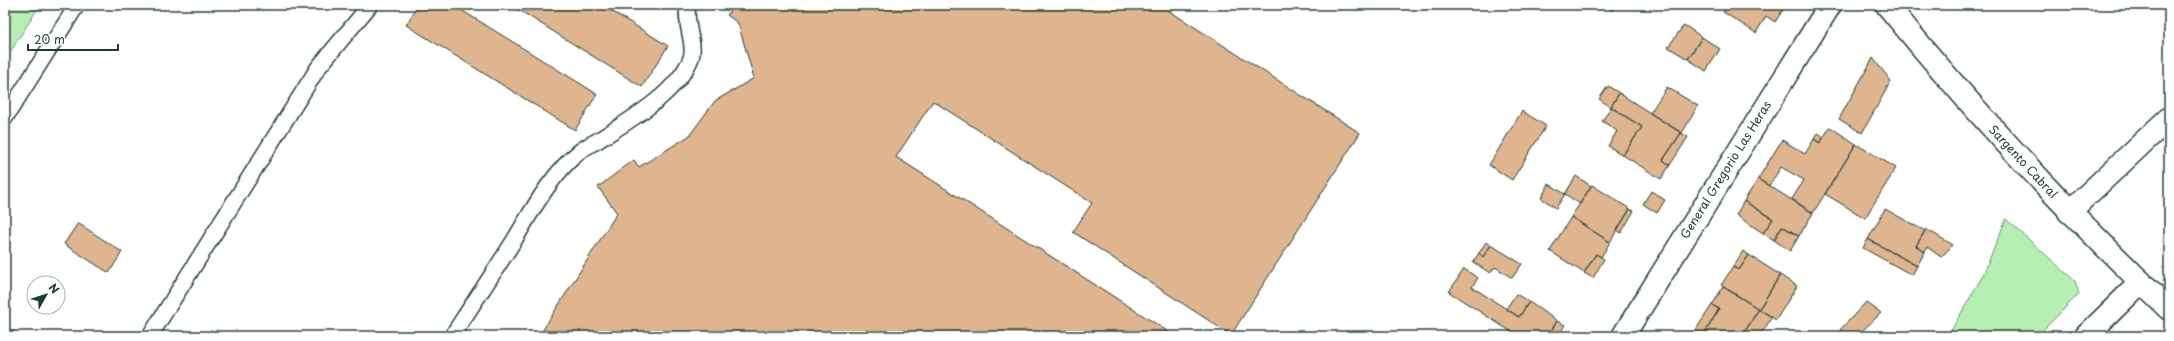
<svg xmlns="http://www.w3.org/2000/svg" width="2174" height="341" viewBox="0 0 2174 341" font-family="'Playpen Sans',sans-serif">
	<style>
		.green { fill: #b6efb3; stroke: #6a9674 }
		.building { fill: #dfb58f; stroke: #1f3d34 }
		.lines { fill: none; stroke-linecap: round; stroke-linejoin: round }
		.service-casing { stroke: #1f3d34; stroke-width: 18 }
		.minor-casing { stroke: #1f3d34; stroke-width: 25 }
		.secondary-casing { stroke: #1f3d34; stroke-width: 25 }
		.service { stroke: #fff; stroke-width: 15 }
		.minor { stroke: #fff; stroke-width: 22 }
		.secondary { stroke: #fff; stroke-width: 22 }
		.labels { text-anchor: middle; stroke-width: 3.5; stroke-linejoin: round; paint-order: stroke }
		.street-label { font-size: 12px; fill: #1f3d34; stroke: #fff }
	</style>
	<rect width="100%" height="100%" fill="#fff"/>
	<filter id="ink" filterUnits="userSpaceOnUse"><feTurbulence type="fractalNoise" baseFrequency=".025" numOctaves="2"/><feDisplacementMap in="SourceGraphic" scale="8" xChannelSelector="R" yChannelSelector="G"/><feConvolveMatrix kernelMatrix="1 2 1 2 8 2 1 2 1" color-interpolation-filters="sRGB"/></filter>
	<g filter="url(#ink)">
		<!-- green -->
		<path class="green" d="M5,5H40L5,60Z
			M2006,219L2075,281L2079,294L2037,336H1948L1983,275Z"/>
		<!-- building -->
		<path class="building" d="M418,5H453L597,94L575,130L406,25Z
			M511,5H602L668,46L642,87Z
			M734,5H1160L1360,133L1231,335L1073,232L1092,203L933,101L896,157L1175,336H539L617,213L598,187L634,160L639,167L689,136L715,101L754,78L738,23L727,15Z
			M1215,5H1224L1221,9Z
			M1603,5H1616L1612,10Z
			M1728,5H1786L1775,22L1766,16L1756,33L1723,12Z
			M1684,25L1702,37L1688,59L1668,47Z
			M1702,37L1720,49L1706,71L1688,59Z
			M1873,58L1891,81L1862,133L1839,119Z
			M1608,86L1619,93L1611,107L1599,99Z
			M1667,87L1698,106L1682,133L1650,113Z
			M1619,93L1681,133L1663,160L1670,165L1661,179L1623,155L1642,127L1611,107Z
			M1611,107L1642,127L1623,155L1608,146L1617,131L1602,121Z
			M1522,111L1546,126L1512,180L1489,165Z
			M1830,127L1856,144L1813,213L1792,199L1804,180L1781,167L1769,186L1758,179L1782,140L1805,154L1814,139L1820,143Z
			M1681,133L1688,137L1670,165L1663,160Z
			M1818,133L1824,137L1820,143L1814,139Z
			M1856,144L1896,168L1865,218L1825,194Z
			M1576,176L1591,186L1580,204L1565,194Z
			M1758,179L1813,213L1799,236L1782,226L1774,240L1763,233L1773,219L1744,201Z
			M1549,184L1565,194L1556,208L1541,198Z
			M1592,185L1630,209L1610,242L1571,217Z
			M1651,191L1665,200L1657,213L1643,204Z
			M1744,201L1773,219L1763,233L1736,215Z
			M1630,209L1634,211L1621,233L1617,230Z
			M1885,209L1925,231L1916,246L1925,252L1917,266L1868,239Z
			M1571,217L1610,242L1601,257L1596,254L1584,273L1550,251Z
			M78,223L122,252L109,273L64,244Z
			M1782,226L1799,236L1790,251L1774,240Z
			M1926,229L1953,245L1941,257L1927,247L1925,252L1916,246Z
			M1868,239L1917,266L1912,275L1863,248Z
			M1486,242L1491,245L1483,257L1479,253Z
			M1491,245L1522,264L1512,278L1495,267L1490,273L1473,262L1479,253L1483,257Z
			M1743,251L1749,255L1739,270L1733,267Z
			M1596,254L1604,259L1593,278L1584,273Z
			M1749,255L1780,275L1759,309L1721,285L1733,267L1739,270Z
			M1464,269L1478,278L1472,287L1519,317L1529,302L1557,321L1548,336H1518L1449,292Z
			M1780,275L1797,286L1776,320L1759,309Z
			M1723,287L1759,309L1742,336H1703L1719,309L1712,305Z
			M1516,294L1529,302L1519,317L1506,309Z
			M1866,302L1881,313L1857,336H1850L1840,330Z
			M1712,305L1719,309L1703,336L1695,331Z
			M1759,309L1772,317L1760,336H1742Z
			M1557,321L1565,325L1558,336H1548Z
			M5,326L20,336H5Z
			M1510,331L1518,336H1507Z"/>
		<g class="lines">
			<defs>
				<path id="service" d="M5,118L77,5
					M150,336L318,68L370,5
					M452,336C473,304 494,272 515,239C533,209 551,175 579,152C584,148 591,144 597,141C628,121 677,94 691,58C696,44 684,24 688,5"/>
				<path id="minor" d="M2069,212L2169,118
					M1623,336L1830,5
					M2086,336L2141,282"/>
				<path id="secondary" d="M1887,5C1975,113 2068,213 2169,309"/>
			</defs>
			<!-- service casing -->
			<use href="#service" class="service-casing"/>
			<!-- minor casing -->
			<use href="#minor" class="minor-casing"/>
			<!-- secondary casing -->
			<use href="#secondary" class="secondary-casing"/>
			<!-- service -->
			<use href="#service" class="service"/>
			<!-- minor -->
			<use href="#minor" class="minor"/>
			<!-- secondary -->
			<use href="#secondary" class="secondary"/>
		</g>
	</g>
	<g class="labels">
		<!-- street labels -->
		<g class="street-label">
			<text transform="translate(2023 162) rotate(47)" y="4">Sargento Cabral</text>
			<text transform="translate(1726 170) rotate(-58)" y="4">General Gregorio Las Heras</text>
		</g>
	</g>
	<!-- margin -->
	<rect width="2174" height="341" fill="none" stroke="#fff" stroke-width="20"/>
	<rect x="10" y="10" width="2154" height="321" fill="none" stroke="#1f3d34" stroke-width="1.5" filter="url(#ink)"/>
	<!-- north arrow -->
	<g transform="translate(46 295) rotate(51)"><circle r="19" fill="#ffffff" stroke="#a5b1ae"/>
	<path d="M0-3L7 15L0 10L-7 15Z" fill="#1f3d34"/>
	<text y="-6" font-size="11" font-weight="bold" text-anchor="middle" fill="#1f3d34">N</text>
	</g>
	<!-- scale -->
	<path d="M28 44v6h90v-6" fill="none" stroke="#1f3d34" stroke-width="2"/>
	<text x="34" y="44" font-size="12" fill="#1f3d34" stroke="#ffffff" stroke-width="3" paint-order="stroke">20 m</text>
</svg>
